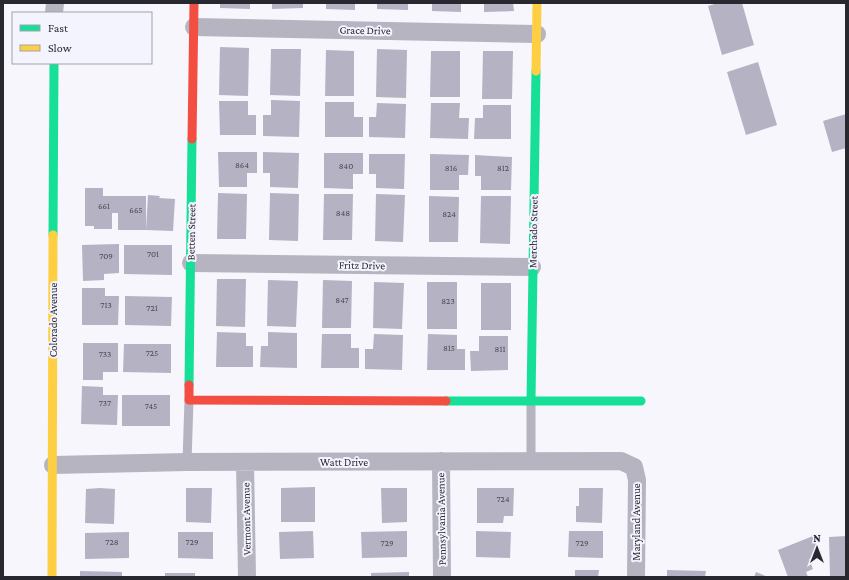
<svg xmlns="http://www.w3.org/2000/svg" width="849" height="580" viewBox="0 0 849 580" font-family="'Crimson Pro',serif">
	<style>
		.building { fill: #b5b2c4 }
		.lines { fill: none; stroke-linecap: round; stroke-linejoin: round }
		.lane { stroke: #b5b4c0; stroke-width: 9 }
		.street { stroke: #b5b4c0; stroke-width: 18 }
		.fast { stroke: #16e098; stroke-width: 9 }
		.slow { stroke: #ffcf43; stroke-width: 9 }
		.jam { stroke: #f24e42; stroke-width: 9 }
		.labels { text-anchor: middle; stroke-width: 4; stroke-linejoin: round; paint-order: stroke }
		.number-label { font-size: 9px; fill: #4b4a56 }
		.street-label { font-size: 11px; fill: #282831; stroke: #f4f4fe }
	</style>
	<rect width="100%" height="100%" fill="#f6f6fc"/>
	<!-- building -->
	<path class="building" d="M220,3H250V9L220,8Z
		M272,3H303V8L272,9Z
		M326,3H355V10L326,9Z
		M377,3H408V10L377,9Z
		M432,3H461V12L432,11Z
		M484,3H513L514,11L484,12Z
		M718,3H742L754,45L722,55L708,6Z
		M220,47L249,48L248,96L219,95Z
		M271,49H301L300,96L270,95Z
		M377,49L407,50L406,98L376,97Z
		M326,50L354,51V96H325Z
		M431,51H460V97H430Z
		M483,51H513L512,99H482Z
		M758,62L777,125L746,135L727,72Z
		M271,100L300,101L299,137L263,136V115H271Z
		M219,101H248V115H256V135H220Z
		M325,102H354V117H363V137H325Z
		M377,103L406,104L405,138L369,137V117H376Z
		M431,103H460L459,118H469L468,139L430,138Z
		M483,105H511V139H474L475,118H483Z
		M846,114V148L832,152L823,121Z
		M218,152H257V173H247V187H219Z
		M263,152L299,153L298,188L270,187V173H263Z
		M324,153H363V174H353V189L324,188Z
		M369,154H405L404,189L376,188V174H369Z
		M430,154L469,155L468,175H459V190H430Z
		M475,155L512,157L511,190H481V176H475Z
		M85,188H103V196H146V230H118V213H112V229H94V226H85Z
		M218,193L247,194L246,239H217Z
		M270,193L299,194L298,241L269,240Z
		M324,194H353L352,240H323Z
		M376,194L405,195L403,242L375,241Z
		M148,195L160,196L159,198L175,199L173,231L146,230Z
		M429,196L459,197L458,242H429Z
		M481,196H511L510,244L480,243Z
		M119,244V273L104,274V280L83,281L82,245Z
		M124,245H172V275L124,274Z
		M217,279H246L245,327L216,326Z
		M268,280L298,281L296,327L267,326Z
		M323,280L352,281L351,328H322Z
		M374,282L404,283L402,329L373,328Z
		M427,282H457V329H427Z
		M481,283H511V330H481Z
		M82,288H105V296H119L118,325H82Z
		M125,296L172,297L171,326L125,325Z
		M217,332L246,333V346H253V367H216Z
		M268,332L297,333V368L260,367L261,346H268Z
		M322,334H351V348H359V368H321Z
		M374,334L403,335L402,370L365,369V349H373Z
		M428,334L457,335V349H465V370H427Z
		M479,336H508V370L471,371L470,351H479Z
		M83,343H118V372H103V380H83Z
		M124,344H171V373L123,372Z
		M82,386L103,387V395H118L117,425L81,424Z
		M122,395H170V426H122Z
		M315,487V522H281V488Z
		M100,488L115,489L114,524L85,523L86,489Z
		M186,488H212L211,523L186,522Z
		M381,488H407V522L382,523Z
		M477,488H514L513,516H504L503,523H477Z
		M579,488H603L602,523L576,522V506H579Z
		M313,531L314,558L280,559L279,532Z
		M407,531V557L362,558L361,532Z
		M476,531L511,532L510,558L476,557Z
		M569,531H603V558L568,557Z
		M129,532V558L85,559V533Z
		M178,532H213V559L178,558Z
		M813,536L820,555L809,559L813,569L806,572L808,577H788L778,550Z
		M846,536V577H830L829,537Z
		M575,570H599L598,577H575Z
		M667,570L706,571L705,577H667Z
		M80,571L122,572V577H80Z
		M409,572V577H371V573Z
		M756,572L768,577H754Z
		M165,573H195V577H165Z"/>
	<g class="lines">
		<!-- lane -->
		<path class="lane" d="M531,400V460
			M187,462L189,400"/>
		<!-- street -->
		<path class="street" d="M54,13L55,3
			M194,27L537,34
			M191,263L532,267
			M441,461L442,577
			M245,462L247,577
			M53,465L187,462L621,461L634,467L637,480L636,577"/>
		<!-- fast -->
		<path class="fast" d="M53,235L54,63
			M189,385L192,139
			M531,400L536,71
			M446,401H641"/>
		<!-- slow -->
		<path class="slow" d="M536,71L537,3
			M52,577L53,235"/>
		<!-- jam -->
		<path class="jam" d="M192,139L194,3
			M189,385V400L446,401"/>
	</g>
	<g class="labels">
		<!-- number labels -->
		<g class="number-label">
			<text x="242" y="168">864</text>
			<text x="346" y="169">840</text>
			<text x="451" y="171">816</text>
			<text x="503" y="171">812</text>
			<text x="104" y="209">661</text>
			<text x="136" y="213">665</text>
			<text x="343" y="216">848</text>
			<text x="449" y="217">824</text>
			<text x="153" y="257">701</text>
			<text x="106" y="259">709</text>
			<text x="342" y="303">847</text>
			<text x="448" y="304">823</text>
			<text x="106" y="308">713</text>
			<text x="152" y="311">721</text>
			<text x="449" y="351">815</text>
			<text x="500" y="352">811</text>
			<text x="152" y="356">725</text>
			<text x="105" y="357">733</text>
			<text x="105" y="406">737</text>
			<text x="151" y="409">745</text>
			<text x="503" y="502">724</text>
			<text x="112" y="545">728</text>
			<text x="192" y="545">729</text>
			<text x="387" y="546">729</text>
			<text x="582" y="546">729</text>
		</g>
		<!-- street labels -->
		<g class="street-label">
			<text transform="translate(365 30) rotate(1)" y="4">Grace Drive</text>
			<text transform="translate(191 232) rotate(-89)" y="4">Betten Street</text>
			<text transform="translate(533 232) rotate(-89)" y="4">Merchado Street</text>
			<text transform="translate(362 265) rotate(1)" y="4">Fritz Drive</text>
			<text transform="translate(53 320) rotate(-90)" y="4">Colorado Avenue</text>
			<text x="344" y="466">Watt Drive</text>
			<text transform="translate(246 519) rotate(-91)" y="4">Vermont Avenue</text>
			<text transform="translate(441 519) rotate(-91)" y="4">Pennsylvania Avenue</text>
			<text transform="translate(636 522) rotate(-90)" y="4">Maryland Avenue</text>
		</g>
	</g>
	<!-- border -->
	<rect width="849" height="580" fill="none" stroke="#282831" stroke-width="8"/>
	<!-- legend -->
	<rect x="12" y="12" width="140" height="52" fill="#f4f4fe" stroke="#a2a2ac"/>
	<rect x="20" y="25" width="20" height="6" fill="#16e098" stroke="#a2a2ac"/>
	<text x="48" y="32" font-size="12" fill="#282831">Fast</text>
	<rect x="20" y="45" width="20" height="6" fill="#ffcf43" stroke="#a2a2ac"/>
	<text x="48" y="52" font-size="12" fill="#282831">Slow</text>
	<!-- north arrow -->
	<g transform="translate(817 548)" stroke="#f4f4fe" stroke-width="3" paint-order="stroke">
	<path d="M0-3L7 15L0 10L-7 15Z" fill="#282831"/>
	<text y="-6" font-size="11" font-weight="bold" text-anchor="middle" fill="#282831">N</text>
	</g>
</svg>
